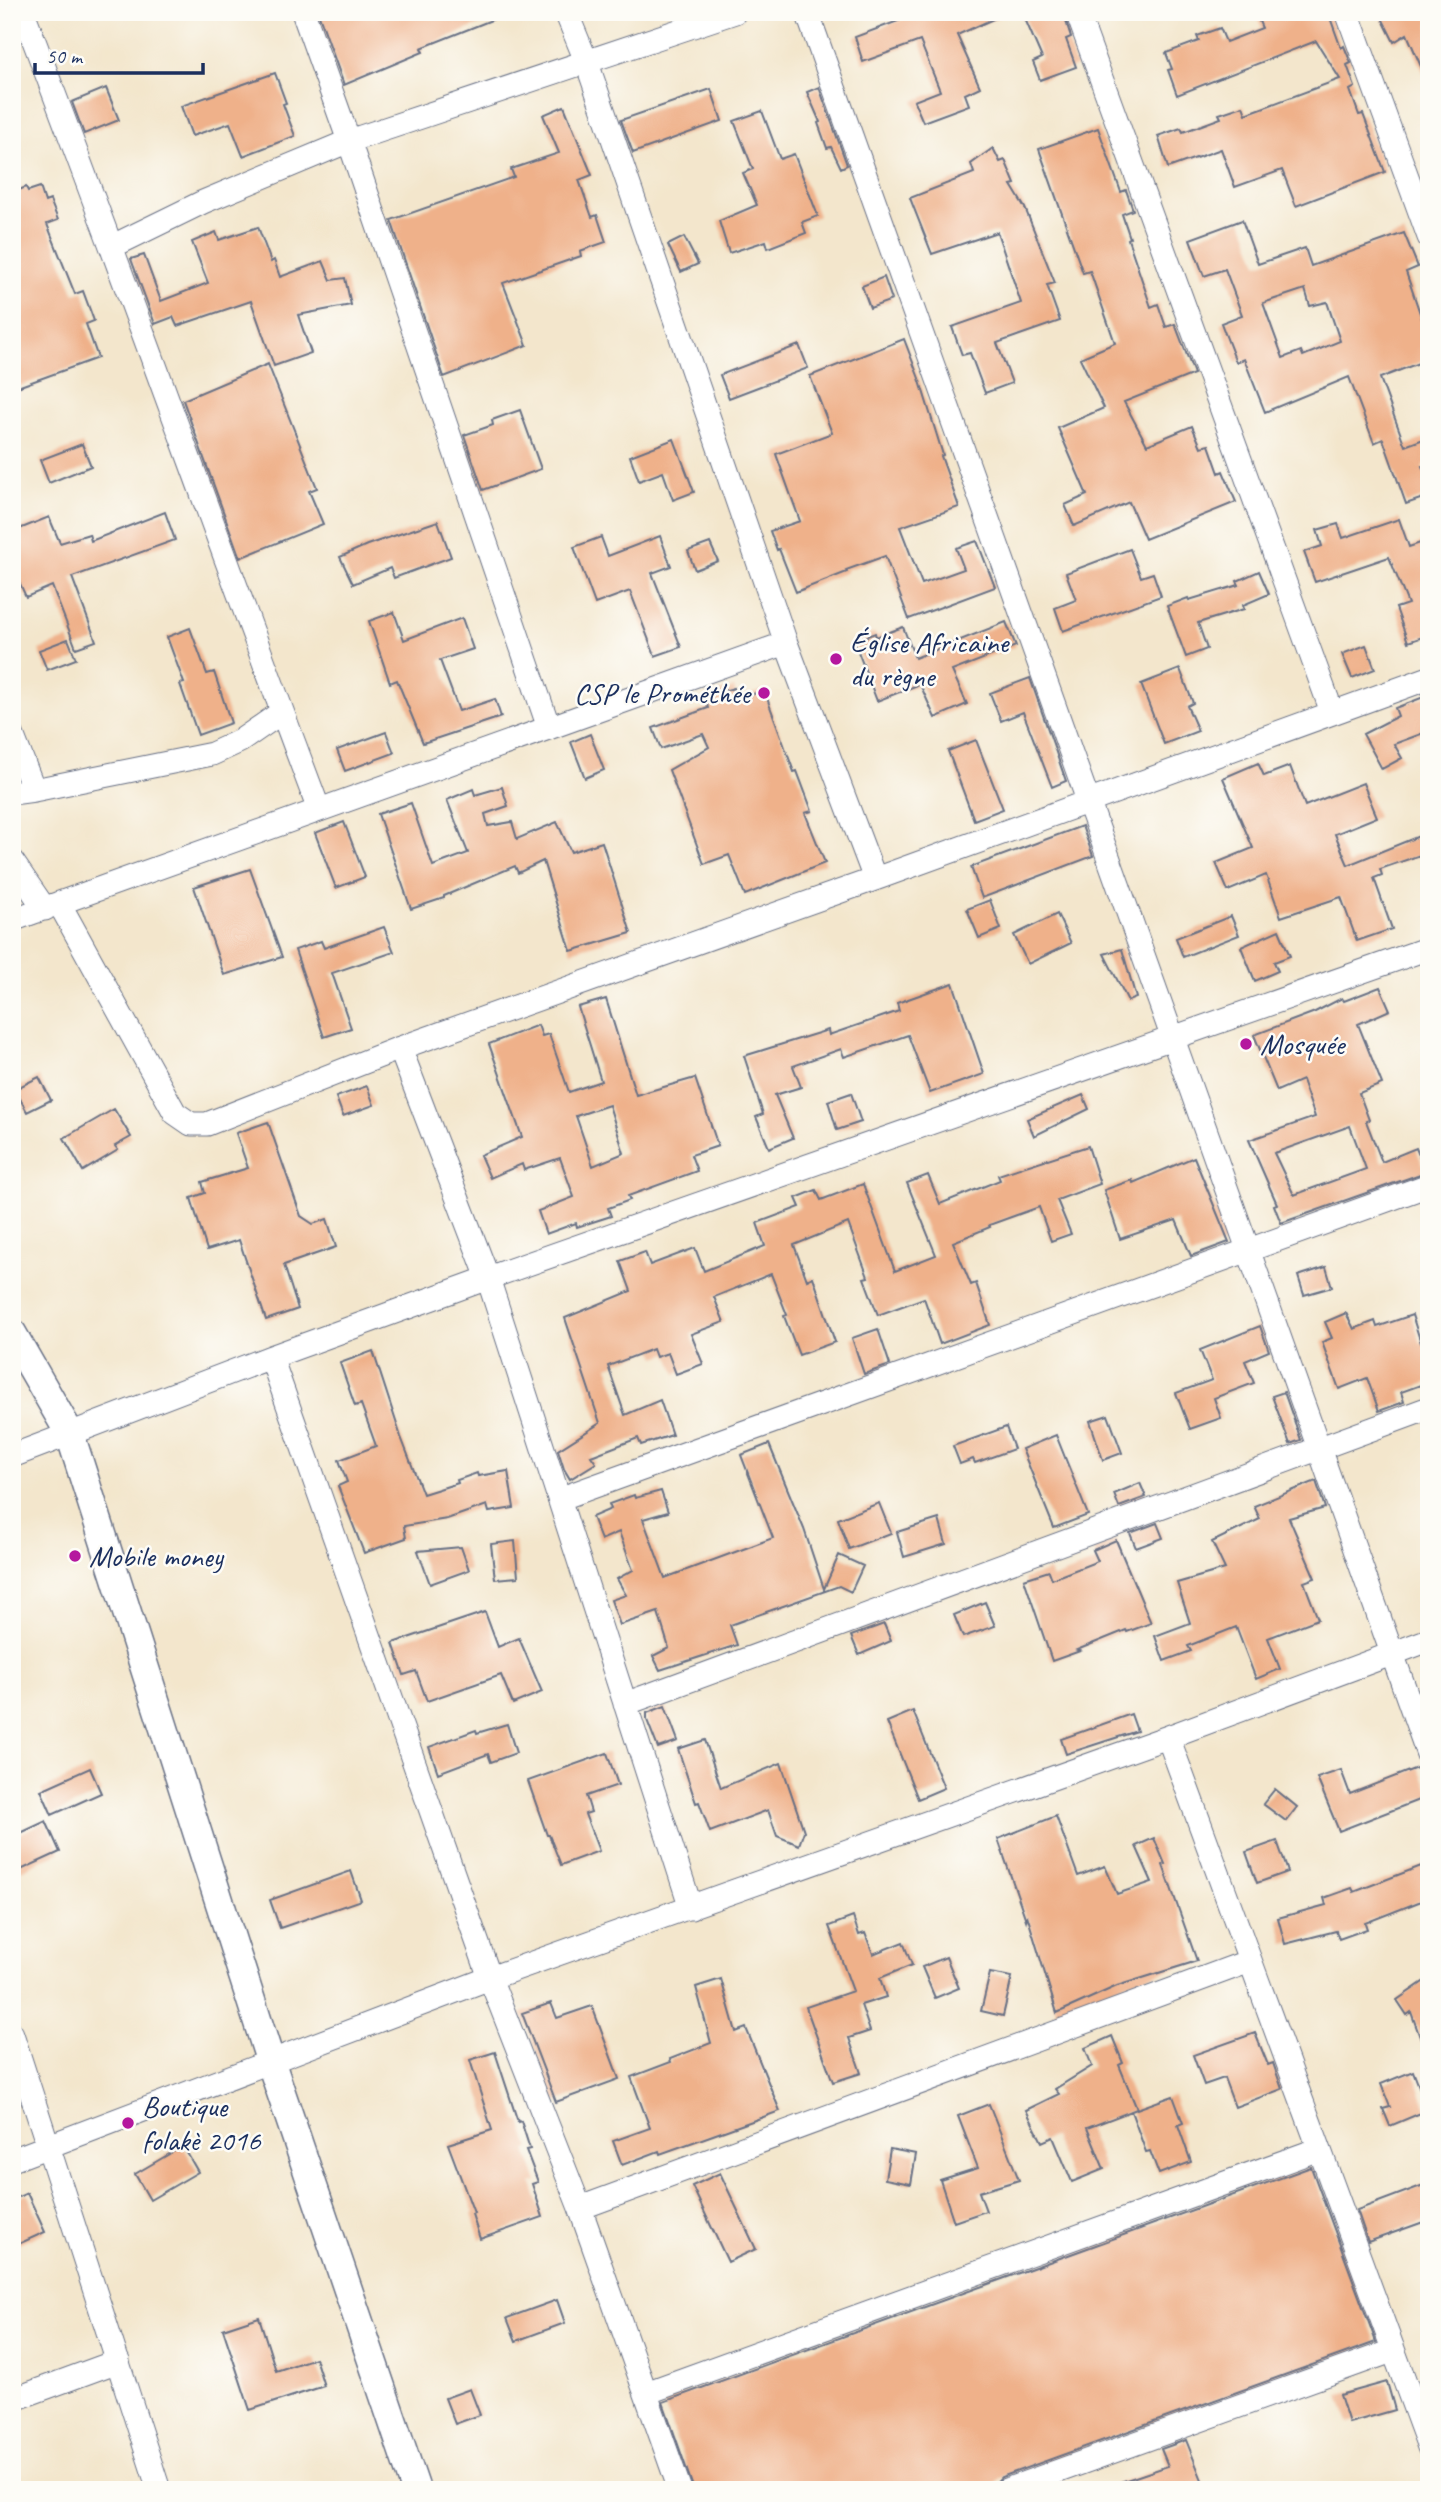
<svg xmlns="http://www.w3.org/2000/svg" width="1441" height="2502" viewBox="0 0 1441 2502" font-family="Caveat,sans-serif">
	<style>
		.building { fill: #efb18a; fill-rule: evenodd }
		.lines { fill: none; stroke-linecap: round; stroke-linejoin: round }
		.minor-casing { stroke: #676f84; stroke-width: 25 }
		.tertiary-casing { stroke: #676f84; stroke-width: 31 }
		.minor { stroke: #fff; stroke-width: 23 }
		.tertiary { stroke: #fff; stroke-width: 28 }
		.poi-dot { fill: #b5179e; stroke: #fdfcf7; stroke-width: 2.5 }
		.labels { text-anchor: middle; stroke-width: 5; stroke-linejoin: round; paint-order: stroke }
		.poi-label { font-size: 30px; fill: #1b2f5e; stroke: #fdfcf7; text-anchor: start }
	</style>
	<rect width="100%" height="100%" fill="#fdfcf7"/>
	<filter id="ink" filterUnits="userSpaceOnUse"><feTurbulence type="fractalNoise" baseFrequency=".0143" numOctaves="2"/><feDisplacementMap in="SourceGraphic" scale="14" xChannelSelector="R" yChannelSelector="G"/><feConvolveMatrix kernelMatrix="1 2 1 2 8 2 1 2 1" color-interpolation-filters="sRGB"/></filter>
	<filter id="wash" filterUnits="userSpaceOnUse"><feTurbulence type="fractalNoise" baseFrequency=".00686" numOctaves="4" result="noise"/><feDisplacementMap in="SourceGraphic" scale="28" xChannelSelector="R" yChannelSelector="G"/><feGaussianBlur stdDeviation="1.57" result="paint"/><feColorMatrix in="noise" values="0 0 0 0 0 0 0 0 0 0 0 0 0 0 0 0 0 1.4 0 .05"/><feComposite in="paint" operator="in"/></filter>
	<g filter="url(#wash)">
		<rect width="100%" height="100%" fill="#f3e6cc"/>
		<g id="blocks">
			<!-- building -->
			<path class="building" d="M318,12H509V13L421,48L423,52L344,85Z
				M922,12H1009L957,35L980,87L965,94L969,105L923,122L914,101L940,91L920,41L863,62L855,37Z
				M1022,12H1063L1071,37L1066,39L1076,67L1040,80L1033,62L1042,58Z
				M1255,12H1280L1283,20L1305,12H1328L1341,48L1344,46L1351,63L1347,65L1355,87L1350,90L1359,115L1363,114L1385,172L1296,206L1282,170L1235,187L1221,149L1168,168L1158,136L1181,128L1183,132L1221,118L1219,114L1243,106L1246,114L1340,79L1316,41L1177,95L1168,70L1172,69L1166,53L1199,41L1197,36L1220,28L1226,42L1262,28Z
				M1379,12H1429V85L1407,34L1394,42Z
				M275,73L286,103L283,104L295,136L243,156L230,123L192,136L181,106Z
				M819,87L847,165L841,168L831,147L827,148L818,123L820,122L807,92Z
				M106,88L119,120L84,134L72,102Z
				M711,89L722,121L633,153L621,120Z
				M564,106L592,175L579,180L592,217L597,215L606,242L580,251L581,256L503,283L527,345L444,377L391,220L514,177L511,169L559,153L543,115Z
				M762,111L780,159L794,154L818,216L802,222L806,233L768,248L766,241L729,253L719,221L757,205L743,173L753,169L734,121Z
				M1098,128L1121,192L1126,190L1133,210L1122,214L1130,238L1128,239L1151,307L1158,304L1166,327L1175,324L1194,374L1124,402L1147,445L1192,426L1201,447L1209,445L1219,473L1223,471L1236,502L1145,539L1129,502L1074,526L1065,505L1087,495L1058,428L1104,408L1080,358L1115,343L1090,271L1083,273L1039,149Z
				M993,148L1000,162L1005,160L1015,184L1011,185L1025,208L1055,283L1047,285L1060,321L997,343L1012,383L985,393L970,353L962,355L952,327L1021,303L997,232L932,254L910,198L974,173L971,164Z
				M26,187L28,191L40,187L45,202L50,200L58,220L47,224L75,294L83,291L94,321L86,324L98,358L12,389V254L19,251L12,233V193Z
				M1242,220L1258,264L1305,248L1311,266L1404,233L1418,267L1406,272L1429,340V359L1380,378L1405,446L1429,437V465L1422,466L1429,484V496L1406,504L1383,439L1374,443L1349,377L1265,412L1244,359L1236,362L1221,323L1242,315L1225,269L1204,276L1190,239ZM1305,289L1310,306L1327,302L1340,341L1303,356L1301,351L1283,358L1263,303Z
				M258,227L271,262L274,260L280,277L323,261L331,280L345,278L351,305L298,315L311,353L274,366L251,301L177,326L173,317L155,324L131,259L144,255L161,301L208,283L192,242L216,232L219,240Z
				M684,237L698,264L681,272L668,245Z
				M884,277L892,300L870,308L862,286Z
				M904,339L920,381L943,455L941,456L959,507L900,527L922,584L964,569L956,548L977,541L995,587L909,619L885,556L846,570L847,572L796,592L779,549L777,550L770,531L800,521L776,454L832,433L810,376Z
				M799,345L808,368L729,398L720,375Z
				M268,364L317,488L309,491L323,524L240,558L183,400Z
				M520,410L541,469L483,490L464,435L493,425L492,420Z
				M674,439L694,492L673,500L663,472L639,481L630,456Z
				M82,444L91,466L49,483L40,460Z
				M165,512L175,540L72,577L96,641L76,648L52,586L26,597L12,566V532L49,517L60,543L89,534L91,541Z
				M1399,519L1409,547L1429,540V635L1408,642L1396,608L1408,604L1389,557L1315,582L1304,552L1322,546L1317,530L1338,524L1343,538Z
				M438,521L451,557L394,578L390,568L353,584L340,557L367,545Z
				M660,536L671,566L652,573L681,647L655,656L630,591L595,604L574,547L601,537L608,556Z
				M710,543L718,561L695,570L688,551Z
				M1130,549L1141,577L1153,573L1161,596L1063,631L1055,608L1076,600L1066,573Z
				M1259,571L1269,594L1243,605L1244,609L1198,623L1207,649L1186,657L1167,606L1188,598L1189,600L1239,585L1237,581Z
				M394,612L404,640L462,618L473,649L440,660L459,711L495,699L501,717L423,743L397,680L390,683L369,621Z
				M1006,622L1016,646L952,671L967,704L935,718L920,684L877,701L854,641L875,633L876,637L903,627L915,658Z
				M190,628L207,674L214,672L231,723L198,735L180,684L184,683L167,637Z
				M68,639L76,659L47,670L39,650Z
				M1366,645L1375,669L1352,678L1342,654Z
				M1180,669L1193,703L1187,706L1198,731L1164,744L1141,684Z
				M1030,678L1066,781L1052,787L1023,712L1001,721L990,693Z
				M734,688L737,700L764,690L794,772L797,771L812,811L805,813L825,863L745,895L729,855L704,864L669,770L709,747L703,734L661,749L653,728L708,708L705,696Z
				M1429,695V731L1394,744L1402,758L1382,769L1363,734L1398,716L1395,708Z
				M386,732L394,753L345,771L337,750Z
				M590,734L604,770L585,778L571,742Z
				M976,740L1003,809L974,820L948,751Z
				M1258,763L1264,776L1290,766L1305,806L1363,783L1377,817L1335,834L1348,865L1429,832V852L1380,869L1382,875L1374,878L1392,929L1357,941L1341,897L1281,917L1266,875L1228,891L1216,863L1253,848L1223,778Z
				M502,787L508,806L485,814L488,826L512,822L517,839L557,822L571,852L602,842L631,933L571,951L543,861L518,873L515,866L444,896V898L411,909L378,814L411,803L433,866L468,853L447,800L473,789L475,795Z
				M344,822L365,877L336,888L315,833Z
				M1082,826L1093,856L982,898L971,867Z
				M250,869L282,957L224,975L194,887Z
				M990,900L1001,929L979,938L967,909Z
				M1057,914L1071,943L1028,964L1014,935Z
				M1231,916L1239,935L1183,957L1176,938Z
				M384,927L394,952L332,973L351,1028L324,1037L295,950L321,941L324,948Z
				M1279,930L1290,956L1274,962L1278,971L1255,981L1241,947Z
				M1122,949L1136,998L1128,1001L1104,954Z
				M953,983L984,1074L930,1093L908,1035L844,1057L841,1049L793,1066L801,1087L775,1095L793,1138L769,1148L756,1117L763,1114L744,1056L828,1030L829,1035L899,1011L897,1003Z
				M1380,987L1390,1010L1358,1024L1382,1084L1359,1093L1369,1120L1366,1121L1382,1162L1416,1148L1426,1172L1281,1223L1274,1205L1277,1204L1249,1140L1315,1117L1302,1080L1277,1091L1254,1035L1315,1012L1342,998L1344,1001ZM1350,1126L1366,1169L1294,1195L1274,1153Z
				M606,999L636,1095L695,1078L718,1146L691,1155L697,1171L628,1196L630,1200L608,1208L611,1216L577,1227L576,1223L546,1234L538,1211L574,1197L560,1158L524,1170L522,1164L490,1178L480,1155L522,1137L489,1044L538,1025L542,1036L549,1034L569,1092L601,1081L578,1007ZM609,1105L624,1153L593,1166L576,1116Z
				M39,1077L51,1100L27,1112L15,1089Z
				M367,1086L374,1105L343,1116L336,1097Z
				M851,1093L861,1122L837,1130L828,1101Z
				M1083,1095L1089,1109L1034,1136L1027,1119Z
				M114,1109L131,1137L115,1146L118,1150L83,1171L64,1138Z
				M268,1122L301,1216L313,1224L327,1219L336,1247L284,1265L298,1309L266,1320L239,1240L207,1250L191,1198L205,1193L202,1182L248,1168L236,1133Z
				M1088,1146L1100,1184L1057,1200L1071,1234L1051,1241L1039,1207L989,1225L990,1227L953,1242L971,1285L976,1283L990,1325L940,1344L924,1298L878,1315L864,1278L868,1277L848,1223L794,1245L807,1280L813,1277L835,1342L799,1355L784,1316L787,1315L771,1274L714,1297L724,1322L691,1334L703,1364L676,1374L668,1353L656,1357L653,1349L608,1366L625,1415L660,1400L672,1435L641,1445L638,1438L591,1456L596,1463L570,1479L564,1469L558,1450L600,1423L565,1318L631,1291L620,1261L645,1252L650,1265L695,1248L704,1271L765,1246L757,1223L800,1207L796,1198L816,1190L821,1200L863,1184L895,1271L936,1255L907,1183L928,1175L940,1204L1000,1180L998,1175Z
				M1194,1157L1229,1242L1191,1256L1176,1220L1120,1239L1104,1190L1132,1180L1133,1183Z
				M1326,1267L1332,1287L1304,1295L1298,1276Z
				M1346,1313L1354,1329L1375,1321L1377,1327L1412,1315L1421,1343L1429,1340V1382L1401,1392L1404,1402L1379,1411L1367,1378L1339,1389L1322,1342L1332,1338L1325,1322Z
				M1260,1326L1269,1351L1245,1361L1254,1383L1214,1398L1221,1418L1190,1429L1176,1393L1212,1380L1200,1350Z
				M878,1329L890,1365L864,1374L852,1338Z
				M373,1351L401,1437L423,1494L458,1483L457,1480L477,1473L478,1476L508,1471L514,1508L489,1512L487,1505L447,1519L404,1526L406,1538L364,1553L338,1486L347,1482L339,1460L376,1446L361,1404L355,1406L340,1363Z
				M1284,1392L1301,1440L1290,1444L1272,1396Z
				M1108,1415L1122,1453L1103,1460L1090,1421Z
				M1006,1427L1014,1449L975,1463L973,1459L960,1464L953,1446Z
				M1056,1435L1088,1515L1054,1528L1022,1449Z
				M769,1444L804,1529L824,1589L839,1555L863,1566L851,1592L839,1586L730,1625L737,1645L660,1670L653,1656L669,1648L658,1612L620,1625L611,1600L626,1595L617,1579L633,1570L619,1532L601,1540L592,1517L611,1509L609,1504L634,1495L635,1498L661,1491L668,1512L643,1519L665,1578L773,1538L741,1455Z
				M1316,1481L1325,1508L1289,1518L1315,1578L1304,1582L1318,1619L1268,1638L1280,1669L1256,1679L1236,1627L1188,1646L1191,1651L1164,1661L1155,1636L1190,1623L1177,1583L1225,1569L1212,1542L1260,1519L1254,1506Z
				M1140,1483L1146,1497L1119,1507L1114,1494Z
				M879,1503L891,1533L849,1549L838,1519Z
				M939,1519L946,1544L904,1557L897,1532Z
				M1157,1523L1163,1538L1136,1548L1130,1533Z
				M1116,1540L1151,1623L1127,1632L1126,1630L1077,1650L1080,1651L1052,1661L1024,1579L1049,1571L1052,1579L1098,1561L1093,1550Z
				M515,1541L518,1577L495,1579L491,1544Z
				M461,1547L469,1570L430,1584L418,1551Z
				M985,1602L995,1626L963,1637L954,1615Z
				M485,1612L498,1647L519,1638L542,1692L513,1704L501,1675L427,1701L416,1671L404,1675L393,1643Z
				M884,1624L891,1641L859,1655L851,1636Z
				M665,1706L678,1741L658,1748L647,1720V1713Z
				M913,1711L944,1788L918,1799L887,1722Z
				M1131,1714L1137,1731L1066,1754L1061,1739Z
				M507,1724L516,1753L491,1762L488,1754L438,1773L429,1747L476,1730L477,1733Z
				M705,1740L721,1788L781,1763L804,1831L799,1845L777,1836L768,1810L710,1832L699,1802L696,1803L678,1749Z
				M607,1753L618,1785L586,1796L591,1812L585,1814L599,1851L561,1865L549,1835H547L528,1781Z
				M1419,1767L1429,1789V1796L1339,1831L1317,1778L1341,1770L1350,1794Z
				M90,1768L101,1793L52,1815L41,1790Z
				M1275,1789L1297,1807L1286,1821L1263,1804Z
				M1056,1816L1078,1876L1105,1866L1117,1894L1152,1882L1136,1846L1154,1838L1165,1864L1163,1865L1197,1961L1117,1986L1057,2013L1027,1915L1026,1920L998,1839Z
				M46,1821L60,1852L12,1874V1837Z
				M1277,1841L1288,1872L1257,1883L1246,1852Z
				M1429,1863V1898L1365,1923L1367,1929L1339,1939L1336,1931L1285,1944L1278,1918L1326,1905L1324,1898L1352,1888L1354,1892Z
				M351,1871L361,1900L280,1928L270,1900Z
				M853,1917L859,1935L865,1933L873,1954L903,1942L912,1965L880,1978L886,1997L861,2005L870,2031L849,2038L861,2073L833,2082L806,2007L853,1991L829,1926Z
				M946,1957L959,1988L935,1998L922,1967Z
				M990,1973L1012,1977L1003,2016L981,2011Z
				M1429,1978V2054H1426L1411,2012L1407,2015L1397,2000Z
				M721,1979L736,2032L746,2028L780,2111L660,2154L659,2151L622,2165L613,2141L650,2128L631,2077L671,2062L670,2059L711,2043L696,1987Z
				M551,2003L557,2018L592,2006L619,2079L556,2102L522,2013Z
				M1255,2033L1268,2065L1273,2063L1282,2089L1235,2107L1224,2078L1204,2085L1193,2055Z
				M1112,2036L1123,2063L1119,2065L1137,2109L1087,2128L1104,2169L1072,2182L1053,2137L1042,2142L1026,2110L1059,2094L1055,2089L1092,2066L1085,2048Z
				M495,2052L518,2122L521,2121L530,2149L526,2150L538,2182L532,2184L543,2217L480,2239L472,2214L474,2213L448,2144L492,2130L470,2060Z
				M1413,2071L1428,2110L1390,2126L1383,2109L1390,2107L1381,2084Z
				M1173,2096L1183,2123L1178,2125L1191,2162L1159,2174L1150,2151L1146,2152L1131,2111Z
				M989,2104L1019,2180L979,2192L986,2211L954,2222L940,2180L978,2168L958,2116Z
				M183,2146L198,2172L150,2200L135,2174Z
				M890,2149L916,2154L911,2184L885,2179Z
				M1311,2167L1376,2342L1001,2477L993,2486L982,2490H694L663,2402Z
				M720,2173L756,2249L728,2262L692,2186Z
				M1429,2183V2220L1368,2242L1357,2210Z
				M27,2193L45,2232L12,2247V2200Z
				M557,2300L565,2323L516,2341L507,2318Z
				M259,2317L276,2371L315,2358L324,2386L250,2410L223,2329Z
				M1387,2382L1395,2410L1349,2423L1340,2395Z
				M470,2389L480,2415L455,2424L445,2398Z
				M1186,2440L1206,2490H1107L1106,2487L1168,2466L1161,2449Z"/>
		</g>
	</g>
	<g filter="url(#ink)">
		<use href="#blocks" fill-opacity="0" stroke="#676f84" stroke-width="2"/>
		<g class="lines">
			<defs>
				<path id="minor" d="M23,12C125,277 219,545 319,810
					M303,12L349,141L549,728
					M566,12L587,63L786,643L875,879
					M807,12L1429,1757
					M1077,12L1332,712
					M1347,12L1429,237
					M113,246L203,202L349,141L735,12
					M12,734L34,790
					M12,793L34,790L212,754L240,741L282,712
					M12,861L45,909
					M59,903L175,1113L191,1124H207L400,1048L875,879L1429,678
					M12,920L786,643
					M400,1048L488,1278L691,1908
					M271,1357L490,1978L580,2208L680,2490
					M12,1456L271,1357L488,1278L1429,948
					M559,1499L1429,1185
					M625,1704L1429,1408
					M1168,1737L1429,2447
					M12,2034L159,2490
					M12,2160L490,1978L1168,1737L1429,1640
					M580,2208L1250,1961
					M646,2393L1319,2149
					M12,2400L118,2361
					M1006,2490L1392,2351"/>
				<path id="tertiary" d="M12,1333L70,1434L270,2060L416,2490"/>
			</defs>
			<!-- minor casing -->
			<use href="#minor" class="minor-casing"/>
			<!-- tertiary casing -->
			<use href="#tertiary" class="tertiary-casing"/>
			<!-- minor -->
			<use href="#minor" class="minor"/>
			<!-- tertiary -->
			<use href="#tertiary" class="tertiary"/>
		</g>
	</g>
	<!-- markers -->
	<g class="poi-dot">
		<circle cx="836" cy="659" r="7"/>
		<circle cx="764" cy="693" r="7"/>
		<circle cx="1246" cy="1044" r="7"/>
		<circle cx="75" cy="1556" r="7"/>
		<circle cx="128" cy="2123" r="7"/>
	</g>
	<g class="labels">
		<!-- poi labels -->
		<g class="poi-label">
			<text x="850" y="652">Église Africaine<tspan x="850" dy="34">du règne</tspan></text>
			<text x="750" y="703" text-anchor="end">CSP le Prométhée</text>
			<text x="1260" y="1054">Mosquée</text>
			<text x="89" y="1566">Mobile money</text>
			<text x="142" y="2116">Boutique<tspan x="142" dy="34">folakè 2016</tspan></text>
		</g>
	</g>
	<!-- margin -->
	<rect width="1441" height="2502" fill="none" stroke="#fdfcf7" stroke-width="42"/>
	<!-- scale -->
	<path d="M35 63v10h168v-10" fill="none" stroke="#1b2f5e" stroke-width="3.5"/>
	<text x="46" y="63" font-size="21" fill="#1b2f5e" stroke="#fdfcf7" stroke-width="5" paint-order="stroke">50 m</text>
</svg>
